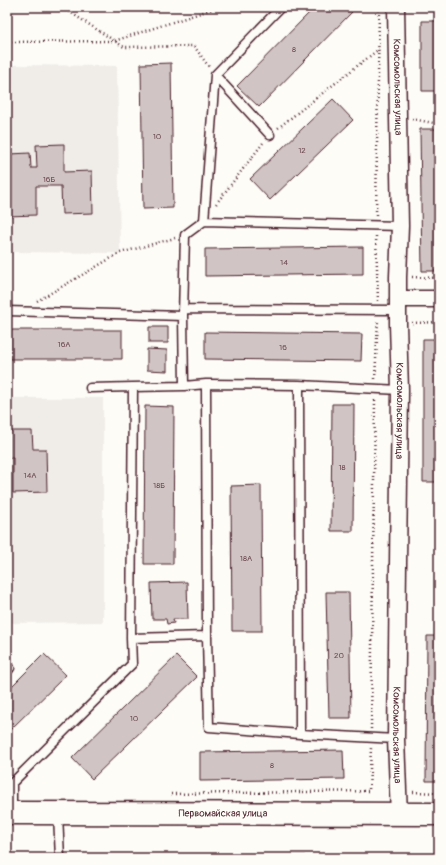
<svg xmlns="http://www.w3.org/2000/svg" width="446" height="865" font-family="Pangolin,sans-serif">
	<rect width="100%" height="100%" fill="#fdfcf7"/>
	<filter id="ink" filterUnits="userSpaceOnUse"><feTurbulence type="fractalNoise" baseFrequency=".025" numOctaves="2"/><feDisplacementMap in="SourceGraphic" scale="8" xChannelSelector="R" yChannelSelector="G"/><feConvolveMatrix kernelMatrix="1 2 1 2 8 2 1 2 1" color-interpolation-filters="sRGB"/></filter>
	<g filter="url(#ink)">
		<!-- built -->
		<path fill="#f0ece8" d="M7,65l110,1 3,187 -113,-1z
			M7,398h96v224l-96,1z"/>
		<!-- building -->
		<path fill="#d0c5c4" stroke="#4a1f2b" d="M315,7h31l6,5 -93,95 -22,-21z
			M422,21h17v70h-17z
			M171,63l2,145 -30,1 -2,-145z
			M333,99l20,21 -83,80 -20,-21z
			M420,129h19v142h-17z
			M64,144v28l28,-1 1,42 -31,1 -1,-28h-25v29l-29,1v-48h4l-1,-14 20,-1 1,15h6l-1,-23z
			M363,247v27l-158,2v-27z
			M149,327h19v16h-19z
			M7,330h115v29h-115z
			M205,332l157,2 -1,27 -156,-2z
			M423,339h16v143h-16z
			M147,349l20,1v21l-20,-1z
			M332,404h22l-1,127h-22z
			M145,406l29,1 -1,157h-29z
			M7,431h25l1,18h13l1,43 -34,1v-35h-6z
			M261,485l1,146h-30l-1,-145z
			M187,582l1,37h-15l1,4 -7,1 -1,-5h-14l-1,-36z
			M326,592h23l2,126h-22z
			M427,636h12v145h-13z
			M44,654l22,21 -59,58v-42z
			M176,656l21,21 -105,102 -20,-21z
			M343,750l1,29 -144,2v-29z
			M205,856h100v2h-100z"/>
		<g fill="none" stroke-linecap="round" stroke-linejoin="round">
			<!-- lane casing -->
			<g stroke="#4a1f2b" stroke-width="11">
				<path id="lane" d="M215,75l55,60
					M204,221l196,5
					M183,309l215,1
					M7,311l176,5 2,-81 19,-14 11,-146 66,-68
					M183,316l1,70 -51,1 -2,251 76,-2 2,91 91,7 96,5
					M206,384l1,252
					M299,385l1,349
					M184,386l22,-2 93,1 101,5
					M90,388l43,-1
					M7,671l3,-3
					M12,812v-29l120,-119 -1,-26
					M58,815l2,43"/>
			</g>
			<!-- street casing -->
			<g stroke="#4a1f2b" stroke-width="19">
				<g id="street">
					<path id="s1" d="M396,7l4,219 -2,51v47l2,66 -4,349 3,76"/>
					<path d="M398,299h41"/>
				</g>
			</g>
			<!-- secondary casing -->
			<g stroke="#4a1f2b" stroke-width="25">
				<g id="secondary">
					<path id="s2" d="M7,813l432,1"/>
				</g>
			</g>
			<!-- path -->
			<path stroke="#4a1f2b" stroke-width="2.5" stroke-dasharray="1 3" stroke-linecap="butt" d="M62,7l62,40 70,-1 15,21
				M410,8l16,-1
				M7,42l107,-1 105,-34
				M412,119l27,5
				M278,128l101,-79
				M216,204l47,-61
				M376,215l3,-208
				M376,236l2,65
				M412,277l27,1
				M37,301l83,-48 55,-15
				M412,323l27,-1
				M375,379l3,-59
				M371,729l4,-329
				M413,792l26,1
				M171,794l198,-3 2,-43"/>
			<!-- lane -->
			<use href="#lane" stroke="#fdfcf7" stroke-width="8"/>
			<!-- street -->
			<use href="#street" stroke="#fdfcf7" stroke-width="16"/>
			<!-- secondary -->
			<use href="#secondary" stroke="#fdfcf7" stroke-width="22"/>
		</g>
	</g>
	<g text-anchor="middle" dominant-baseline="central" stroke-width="3" stroke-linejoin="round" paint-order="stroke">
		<!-- number labels -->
		<g font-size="8" fill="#6c4851">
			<text x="294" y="49">8</text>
			<text x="157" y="136">10</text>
			<text x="302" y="150">12</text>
			<text x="49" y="179">16Б</text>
			<text x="284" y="262">14</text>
			<text x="64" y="344">16А</text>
			<text x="283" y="347">16</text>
			<text x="342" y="467">18</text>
			<text x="30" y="475">14А</text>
			<text x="159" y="485">18Б</text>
			<text x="246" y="558">18А</text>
			<text x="339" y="655">20</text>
			<text x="134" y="718">10</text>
			<text x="272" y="765">8</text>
		</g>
		<!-- street labels -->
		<g font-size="10" fill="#4a1f2b" stroke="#fdfcf7">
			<text stroke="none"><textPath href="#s1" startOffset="80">Комсомольская улица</textPath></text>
			<text stroke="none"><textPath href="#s1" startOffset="404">Комсомольская улица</textPath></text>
			<text stroke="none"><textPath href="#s1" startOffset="728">Комсомольская улица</textPath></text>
			<text stroke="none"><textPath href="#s2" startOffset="216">Первомайская улица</textPath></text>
		</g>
	</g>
	<!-- margin -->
	<rect width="446" height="865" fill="none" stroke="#fdfcf7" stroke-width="24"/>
	<rect x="12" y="12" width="422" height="841" fill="none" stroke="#4a1f2b" stroke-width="1.5" filter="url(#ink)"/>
</svg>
